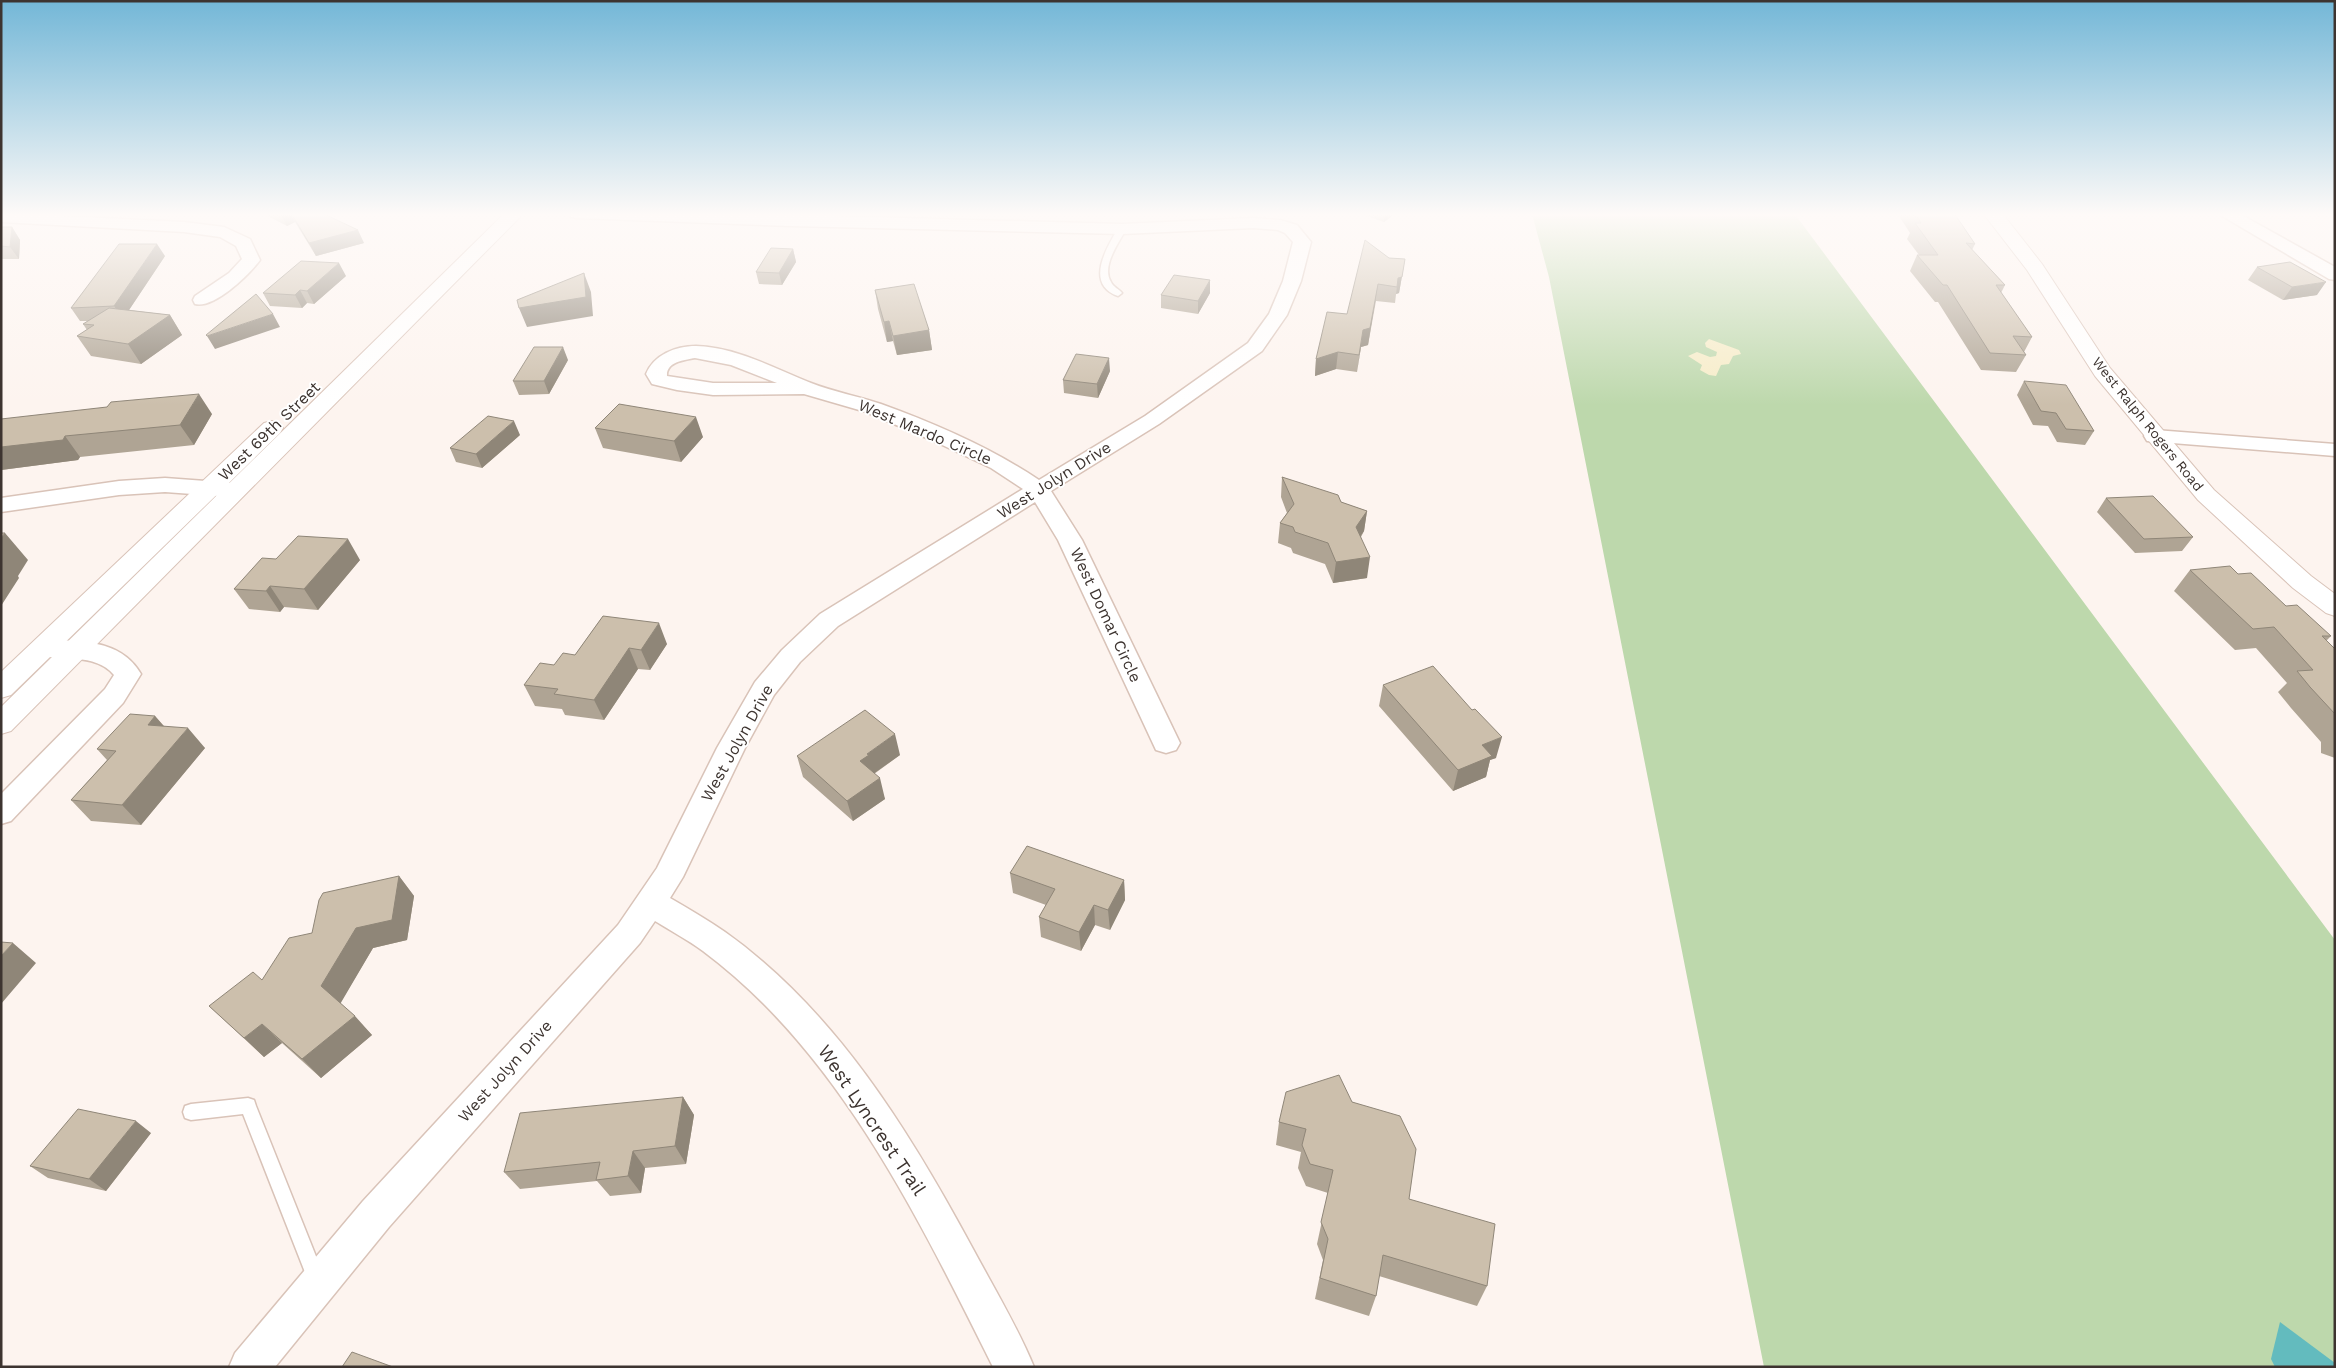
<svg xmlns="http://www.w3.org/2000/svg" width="2336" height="1368" font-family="'Work Sans',sans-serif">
	<rect width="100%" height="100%" fill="#fdf4ef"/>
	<!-- green -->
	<path fill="#bdd8ac" d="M1539,213h255l541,727v427h-571l-215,-1090 -17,-63z"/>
	<!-- sand -->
	<path fill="#f6ecc7" d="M1709,339l30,11 2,4 -8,2 -4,8 -8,1 -5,11 -7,-1 -9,-5 2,-5 -14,-9 9,-4 13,5 6,-1 1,-4 -11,-5 -1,-4z"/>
	<!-- water -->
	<path fill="#63bbbe" d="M2280,1322l55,41v4h-60l-4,-8z"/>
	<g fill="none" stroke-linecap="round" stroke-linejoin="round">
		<!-- lane casing -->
		<g stroke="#d9c3b8" stroke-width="3">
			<path id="lane" d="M1119,227l7,2c-7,14 -25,37 -15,53 2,5 8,7 11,11l-4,3c-34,-12 -11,-49 1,-69z
				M248,1098l6,2 2,6 69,173 -3,6 -6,3 -6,-3 -67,-171 -52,6 -6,-2 -2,-6 2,-6 6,-2z"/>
		</g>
		<!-- street casing -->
		<g stroke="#d9c3b8" stroke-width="3">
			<path id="street" d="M1,213l183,9 40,5 26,12 10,21c-11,15 -46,49 -65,44l-2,-4 2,-4 34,-23 13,-14 -6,-13 -16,-9 -36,-5 -183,-10z
				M569,213h155l398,11 131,-6 27,2 17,5 14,17 -10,39 -14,34 -25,36 -103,73 -108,67 31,49 98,203 -4,7 -10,3 -10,-3 -98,-210 -23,-38 -197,124 -38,36 -26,33 -29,53 -62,129 -13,21c19,11 38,22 55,34 110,78 185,200 248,317 21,39 44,77 61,118h-41c-74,-148 -154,-315 -290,-416 -15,-11 -32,-20 -48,-30l-15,22 -251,284 -114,140h-46l6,-14 128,-152 255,-276 39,-57 60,-120 38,-66 27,-32 38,-36 203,-125 -32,-21 -53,-25 -72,-31 -62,-18 -91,1 -36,-5 -25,-6 -6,-10c8,-19 29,-28 50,-28 41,1 79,23 115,37 23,9 47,13 70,21 55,20 109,43 158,76l106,-64 103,-73 21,-29 14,-33 10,-39 -8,-9 -7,-3 -25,-2 -131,6 -331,-8 -214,-8 -6,-1zM695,358l36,7 46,18h-64l-46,-7c-1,-14 17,-16 28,-18z
				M2217,213h21l97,54v13l-6,-1z
				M2155,430l180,14v12l-188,-15 -3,-5 3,-5z
				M165,478l68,5 8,2 3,5 -3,5 -8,2 -68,-5 -46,3 -118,17v-14l118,-17z
				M43,639c37,3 77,-1 98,35l-18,29 -112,118 -10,3v-30l104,-105 9,-14c-19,-23 -54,-13 -80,-21l-4,-6 4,-6z"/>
		</g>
		<!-- secondary casing -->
		<g stroke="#d9c3b8" stroke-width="2">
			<path id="secondary" d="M505,213h19l-513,518 -10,3v-27z
				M1983,213h19l40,51 68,104 104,122 97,86 24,18v22l-9,-3 -33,-25 -95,-88 -103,-124 -68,-106z
				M272,421l8,2 3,5 -3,5 -269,262 -10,3v-26l263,-249z"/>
		</g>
		<!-- lane -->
		<use href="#lane" fill="#fff" fill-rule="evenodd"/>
		<!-- street -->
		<use href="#street" fill="#fff" fill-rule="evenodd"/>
		<!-- secondary -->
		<use href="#secondary" fill="#fff" fill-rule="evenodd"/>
	</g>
	<!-- wall -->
	<path fill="#afa494" d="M262,213h60l42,30 -48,13 -21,-34 -8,4z
		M1359,213h37l-12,9z
		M1897,213h57l21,31 -3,6 33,35 -4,8 31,44 -8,15 2,3 -10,17 -35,-2 -43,-68h-3l-25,-31 7,-16h2l-12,-16 3,-6z
		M1,227h11l8,13 -1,19h-18z
		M793,249l3,13 -14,23 -23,-1 -3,-12z
		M165,256l-36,54 41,5 12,20 -41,29 -50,-8 -14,-20 10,-6 -4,-6 5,-3h-8l-9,-13z
		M1389,258l16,1 -6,34 -3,1 -1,9 -19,-2 -8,44 -7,2 -4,25 -21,-3 -21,7 1,-17z
		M2257,267l60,28 -34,5 -35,-20z
		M346,276l-32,28 -7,-1 -5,5 -32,-2 -7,-13z
		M875,290l54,40 3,20 -35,5 -4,-14 -6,1 -9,-33z
		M1210,293l-12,21 -37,-6v-13z
		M568,360l-19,34 -30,1 -6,-14z
		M1110,371l-12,27 -34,-5 -1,-13z
		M2024,381l70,50 -9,14 -28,-3 -9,-16 -15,-1 -16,-30z
		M212,414l-18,31 -114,12 -2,3 -77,10v-51z
		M595,428l108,9 -22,25 -78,-14z
		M520,435l-38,33 -26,-6 -6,-14z
		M1282,477l59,25 26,9 -3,20 -3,6 6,41 -34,5 -8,-19 -32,-11 -2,-5 -13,-5 2,-20 7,-10 -6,-16z
		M2106,498l87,39 -11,14 -47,2 -38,-41z
		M276,559l84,1 -42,50 -34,-3 -4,5 -31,-3 -15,-20z
		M2190,570l48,4 93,62 -5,5 9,8v109l-14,-5v-11l-30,-34 -13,-16 9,-9 -31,-35 -21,2 -61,-59z
		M603,616l64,28 -17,26 -12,-1 -34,51 -39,-5 -3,-6 -27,-3 -11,-21 30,-20 21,-10z
		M1383,685l89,25 24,48 -6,2 -4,17 -33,14 -74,-85z
		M155,716l9,10 41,22 -64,77 -50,-4 -20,-21 36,-40 -10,-11z
		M900,755l-26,19 11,25 -32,22 -50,-44 -6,-21z
		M1010,873l114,7 1,20 -15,30 -15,-5 -14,26 -40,-14 -2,-20 7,-12 -33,-12z
		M399,876l15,20 -7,44 -34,8 -33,55 32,32 -51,43 -39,-35 -18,14 -55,-51 53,-26 50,-47z
		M683,1097l11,18 -8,49 -41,4 -4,25 -31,3 -13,-15 -77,8 -16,-17z
		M1352,1102l57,97 78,87 -10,20 -98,-30 -3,20 -7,20 -54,-17 8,-39 -6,-16 11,-51 -22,-7 -8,-18 3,-16 -25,-7 3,-23z
		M151,1133l-45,58 -58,-13 -18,-12z"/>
	<!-- shaded-wall -->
	<path fill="#8f8678" d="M280,213h10l5,9 -8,4z
		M1385,213h11l-12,9z
		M12,227l8,13 -1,19 -9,-12z
		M358,230l6,13 -48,13 -7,-13z
		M157,244l8,12 -42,63 -9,-13z
		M793,249l3,13 -14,23 -3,-12z
		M1405,259l-6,34 -3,1 -1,9 3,-25z
		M339,263l7,13 -32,28 -7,-13z
		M584,273l7,19 2,24 -66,11 -8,-19z
		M1210,280v13l-12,21v-13z
		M2326,282l-9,13 -34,5 9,-13z
		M1378,284l-10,61 -7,2 -4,25 6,-42z
		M300,290l7,13 -5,5 -7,-13z
		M273,314l7,13 -65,22 -8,-13z
		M170,315l12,20 -41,29 -13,-20z
		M889,321l4,20 -6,1 -3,-20z
		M929,330l3,20 -35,5 -4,-19z
		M563,347l5,13 -19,34 -5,-13z
		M1338,352l-2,17 -21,7 1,-17z
		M1109,358l1,13 -12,27 -1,-14z
		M199,394l13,20 -18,31 -14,-20z
		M696,417l7,20 -22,25 -7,-21z
		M514,421l6,14 -38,33 -6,-14z
		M65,436l15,21 -2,3 -77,10v-23z
		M1367,511l-3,20 -11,16 3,-20z
		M5,533l23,27 -10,16 1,2 -18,28v-68z
		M348,539l12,21 -42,50 -14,-21z
		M1370,557l-3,21 -34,5 3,-21z
		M270,586l14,21 -4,5 -14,-21z
		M659,623l8,21 -17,26 -9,-20z
		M629,648l9,21 -34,51 -10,-20z
		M155,716l18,21 -25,-12z
		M188,728l17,20 -64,77 -19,-20z
		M895,734l5,21 -27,19 -13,-13 7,-7z
		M1502,737l-6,21 -6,2 -4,17 -33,14 5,-21 24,-25z
		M880,778l5,21 -32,22 -6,-20z
		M399,876l15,20 -7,44 -34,8 -34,58 -18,-20 35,-58z
		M1124,880l1,20 -15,30 -2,-20z
		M1094,905l1,20 -14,26 -2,-19z
		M13,943l23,20 -35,41v-48z
		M355,1016l17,19 -51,43 -19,-19z
		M262,1024l20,19 -18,14 -20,-19z
		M683,1097l11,18 -8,49 -11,-18z
		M136,1121l15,12 -45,58 -17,-12z
		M633,1151l12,17 -4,25 -13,-17z"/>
	<!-- building -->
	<path fill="#ccbfac" stroke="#8f8678" d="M291,213h31l36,17 -49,13z
		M1915,213h39l21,31 -9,-1 39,42h-9l36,52 -19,-1 13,19 -36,-2 -43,-68h-4l-26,-30h21l-23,-32h6z
		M1,227h11l-2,20 -9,-1z
		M1365,240l24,18 16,1 -3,18 -4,1 -1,9 -19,-3 -8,44 -7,2 -4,25 -21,-3 -22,7 11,-47 20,2z
		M119,244h38l-43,62 -43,2z
		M771,248l22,1 -14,24 -23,-1z
		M301,261l38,2 -32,28 -7,-1 -5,5 -32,-2z
		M2290,262l36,20 -34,5 -35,-20z
		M584,273l2,24 -67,11 -2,-8z
		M1174,275l36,5 -12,21 -37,-6z
		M914,284l15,46 -36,6 -4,-15 -5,1 -9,-32z
		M256,294l17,20 -66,22 -1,-1z
		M109,308l61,7 -42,29 -51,-8 17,-11 -11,-1z
		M534,347h29l-19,34h-31z
		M1076,354l33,4 -12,26 -34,-4z
		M2024,381l42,4 28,46 -28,-2 -10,-16 -15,-2z
		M199,394l-19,31 -115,11 -2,4 -62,7v-28l106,-12 4,-5z
		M619,404l77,13 -22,24 -79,-13z
		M488,416l26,5 -38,33 -26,-6z
		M1282,477l56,18 3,7 26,9 -11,16 14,30 -34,5 -8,-19 -33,-11 -2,-5 -13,-4 14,-19z
		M2153,496l40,41 -49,2 -38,-41z
		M1,533h4l-4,5z
		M298,536l50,3 -44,50 -34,-3 -4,5 -32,-2 28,-31 14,1z
		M2230,566l8,8 13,-1 35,33 11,-1 34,31h-9l13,13v65l-25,-27 -13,-16 16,-1 -39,-43 -21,2 -63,-59z
		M603,616l56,7 -18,27 -12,-2 -35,52 -40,-6 4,-5 -34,-4 16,-22 14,2 9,-12 12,2z
		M1433,666l39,44 3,-1 27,28 -20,8 10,11 -34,14 -75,-85z
		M865,710l30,24 -28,20 2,1 -9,6 20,17 -33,23 -50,-45z
		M130,714l25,2 -7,9 40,3 -66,77 -51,-5 45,-49 -19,-2z
		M1027,846l97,34 -16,30 -14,-5 -15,27 -40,-15 16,-28 -45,-16z
		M399,876l-7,44 -36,8 -35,58 34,30 -53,43 -40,-35 -18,14 -35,-32 44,-34 9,8 27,-42 23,-5 7,-33 4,-7z
		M1,942l12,1 -12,13z
		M1339,1075l13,27 48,14 16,33 -7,50 86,25 -8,62 -104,-31 -7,41 -56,-18 8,-39 -7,-17 12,-52 -23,-6 -8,-19 4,-16 -27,-7 7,-30z
		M683,1097l-8,49 -42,5 -5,25 -32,4 4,-18 -96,10 16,-59z
		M78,1109l58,12 -47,58 -59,-13z
		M352,1352l41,15h-51z"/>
	<!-- sky -->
	<linearGradient id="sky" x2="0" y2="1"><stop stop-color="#73b7d7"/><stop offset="0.53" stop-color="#fefaf8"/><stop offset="1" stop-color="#fefaf8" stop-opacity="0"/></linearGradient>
	<rect width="2336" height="405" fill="url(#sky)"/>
	<g text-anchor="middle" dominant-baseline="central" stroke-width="4" stroke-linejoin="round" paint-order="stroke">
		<!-- far-street labels -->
		<g font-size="14" fill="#3d3430" stroke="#fff">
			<text transform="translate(2148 424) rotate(51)">West Ralph Rogers Road</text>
		</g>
		<!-- street labels -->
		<g font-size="16" fill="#3d3430" stroke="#fff">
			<text transform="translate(269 431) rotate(-44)">West 69th Street</text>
			<text transform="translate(925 432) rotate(23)">West Mardo Circle</text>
			<text transform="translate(1054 480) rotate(-32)">West Jolyn Drive</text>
			<text transform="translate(1106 615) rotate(65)">West Domar Circle</text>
			<text transform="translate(737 743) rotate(-61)">West Jolyn Drive</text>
			<text transform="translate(505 1071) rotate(-48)">West Jolyn Drive</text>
		</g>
		<!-- near-street labels -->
		<g font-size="19" fill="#3d3430" stroke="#fff">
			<text transform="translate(872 1120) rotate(56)">West Lyncrest Trail</text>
		</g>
	</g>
	<!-- border -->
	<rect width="2336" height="1368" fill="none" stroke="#3d3430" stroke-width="5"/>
</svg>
